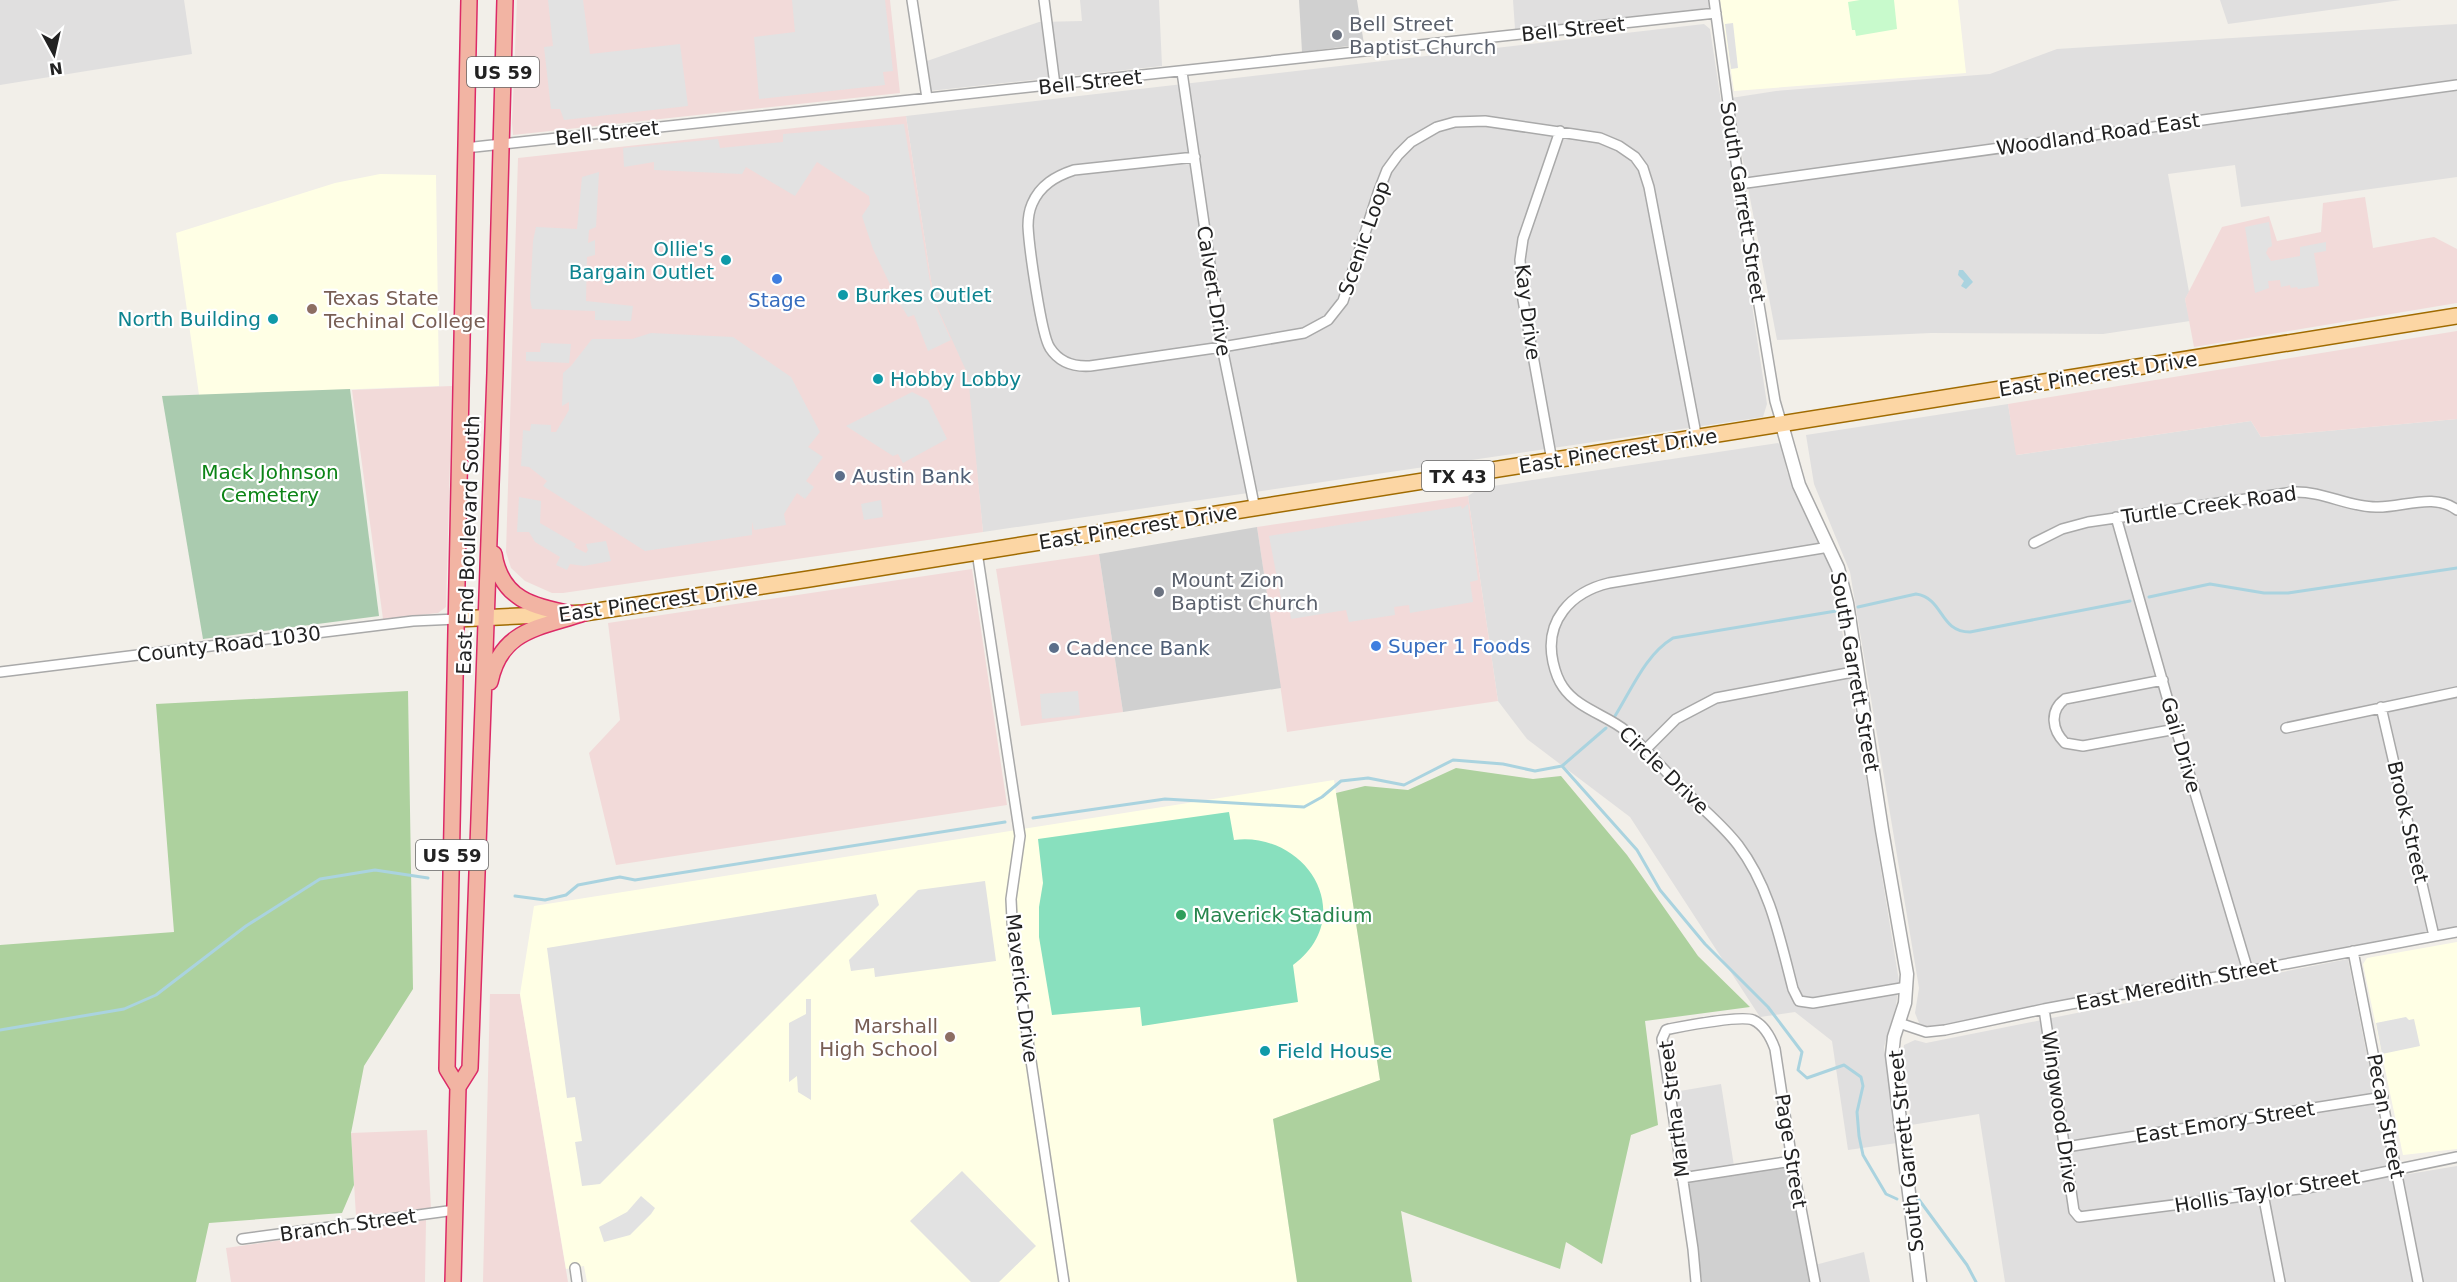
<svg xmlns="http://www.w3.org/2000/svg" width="2457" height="1282" font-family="'DejaVu Sans',sans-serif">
	<rect width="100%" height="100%" fill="#f2efe9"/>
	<!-- residential -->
	<path fill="#e0dfdf" d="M0,0h184l8,54 -192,31z
		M1080,0h79l3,66 -233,25 -2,-30 112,-39 43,-1z
		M1513,0h196l2,8 -196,21z
		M2220,0h181l-173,24z
		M1704,24l6,5 57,375 -4,13 -780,115 -16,-156 -33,-75 -28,-185z
		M2457,24v153l-216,30 -6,-42 -67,9 21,118 -4,7 5,22 -87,13 -172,-1 -154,7 -46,-242 45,-7 214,-17 67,-25z
		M2008,404l9,51 234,-34 10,16 196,-18v508l-528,101 -10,-5 -4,-10 4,-25 -69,-416 -36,-88 -8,-49z
		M1778,443l4,4 5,25 42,91 8,36 62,382 -3,25 -12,41 13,96 -49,7 -16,-109 -37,-29 -35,5 -130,-200 -103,-78 -29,-38 -30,-205 12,-8z
		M2348,959l43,218 66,-11v116h-452l-26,-168 -68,11 -8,-71 1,-9 11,-5 11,3z
		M1721,1084l13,82 -47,7 -13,-81z
		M1864,1252l6,30h-52l-3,-17z"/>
	<!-- commercial -->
	<path fill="#f2dad9" d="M517,0h373l10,93 -387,42 -1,-12z
		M906,116l28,184 34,75 15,157 -420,61h-11l-27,-12 -14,-13 -5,-16 12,-394z
		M2365,197l8,51 61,-11 23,12v54l-263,44 -9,-48 37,-72 47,-11 8,25 44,-9 2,-29z
		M2457,331v88l-196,18 -10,-16 -235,34 -8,-51z
		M452,386l-6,221 -8,6 -55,6 -31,-229z
		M1468,496l30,205 -211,31 -30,-205z
		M1099,554l24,158 -102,14 -25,-157z
		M972,569l35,236 -391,60 -27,-112 31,-33 -12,-97z
		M490,994h30l48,288h-85z
		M427,1130l4,79 -75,7 -5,-83z
		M426,1220l-1,62h-194l-5,-34z"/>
	<!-- education -->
	<path fill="#ffffe5" d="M1720,0h238l8,73 -232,18z
		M380,174l56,1 3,211 -240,9 -23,-162 159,-50z
		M1334,780l46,300 -107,39 24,163h-710l-3,-16 -18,3 -46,-275 14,-88z
		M2457,942v207l-54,6 -40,-191 4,-6z"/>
	<!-- religious -->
	<path fill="#d0d0d0" d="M1299,0h58l7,44 -62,8z
		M1257,527l24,161 -158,24 -24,-158z
		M1789,1167l22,115h-109l-14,-100z"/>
	<!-- forest -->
	<path fill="#add19e" d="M408,691l5,298 -49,77 -13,67 3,52 -12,28 -133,10 -13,59h-196v-337l174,-13 -18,-228z
		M1456,768l77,11 28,-3 66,79 71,101 52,51 -105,14 13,104 -27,10 -29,129 -36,-22 -6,27 -159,-58 11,71h-115l-24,-163 107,-39 -44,-287 29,-7 43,4z"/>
	<!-- cemetery -->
	<path fill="#aacbaf" d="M350,389l29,227 -176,23 -41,-243z"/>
	<!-- park -->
	<path fill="#c8facc" d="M1860,0h34l3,29 -41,7 -1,-6h-3l-4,-28z"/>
	<!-- pitch -->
	<path fill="#88e0be" d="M1229,812l5,28c73,-9 125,76 59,125l5,37 -156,24 -2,-19 -88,8 -13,-78v-30l4,-24 -5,-44z"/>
	<!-- parking -->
	<path fill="#e2e2e2" d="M548,0h35l7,54 90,-10 8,62 -124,14 -4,-11h-9l-7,-62 9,-1z
		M792,0h93l8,71 -10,1 2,13 -126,14 -5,-62 41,-5z
		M1733,23l5,45 -7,1 -6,-45z
		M904,124l29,176 18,40 -23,11 -14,-36 -6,2 -9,-15 8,-4 -9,3 -25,-52 -11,-33 8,-12 -1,-8 -52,-34 -22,34 -49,-29 -4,7 -88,-4v-8l-30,5 -1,-19 95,-9 2,9 63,-6v-8z
		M599,172l-3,55 -7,3 -1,13 7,-3v15l-8,2 -1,44 47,5 -2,15 -36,-1v-9l-63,-2 -2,-11 3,-57 3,-14 41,2 5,-52z
		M2269,222l3,24 -4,2 -2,5 5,8 29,-5v-9l26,-5v9l-12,2 5,33 -21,3 -1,-2 -6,1 -1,-3 -9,2 -1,-7 -12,1 1,7 -14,5 -10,-66z
		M651,333l82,4 58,40 29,55 -12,15 15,10 -17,24 8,6 -9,12 -8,-6 -13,21 2,11 -32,5 -2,-8v13l-107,16 -102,-65 4,-5 -18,-14 -8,-1 2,-36 7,1 1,-7 20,1v7h5l13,-22v-8l-7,4 1,-33 8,-7 21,-27h40z
		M541,343l30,1 -2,19 -43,-2v-9h14z
		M912,392l16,8 19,39 -44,24 -5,-9 -5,2 -47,-30z
		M519,497l22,4 -1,22 36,21 -2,3 12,6 2,-3 -2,-6 20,-3 5,20 -27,5 -14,-2 -3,6 -11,-5 4,-8 -25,-15 -6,-10h-12z
		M881,500l2,17 -19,3 -3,-16z
		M1468,504l10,76 -8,2 3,20 -63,11 -1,-8 -15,2 1,8 -46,7 -3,-12 -55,9 -2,-15 -6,5 -14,-73 192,-30 1,3z
		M1078,691l2,24 -38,4 -2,-25z
		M985,881l11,80 -121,16 -1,-9 -23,3 -2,-11 69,-70z
		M876,894l3,11 -279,279 -18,2 -7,-44 7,-1 -7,-44 -8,1 -20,-150z
		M806,999h5v101l-13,-8 -1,-16 -8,6v-59l17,-9z
		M2406,1017l3,3 5,-1 6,27 -38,8 -6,-31z
		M962,1171l74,75 -37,36h-28l-61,-61z
		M641,1196l14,12 -4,6 -21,21 -26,7 -5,-15 28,-15z"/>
	<!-- water -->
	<path fill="#aad3df" d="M1959,270h4l10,12 -7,7 -5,-3 3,-5 -6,-6z"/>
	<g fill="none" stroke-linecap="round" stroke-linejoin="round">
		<!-- stream -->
		<path stroke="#aad3df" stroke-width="3" d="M2149,597l61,-13 54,9h24l169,-25
			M1858,607l58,-13c28,4 23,38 54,38l160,-31
			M1615,716c17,-27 30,-61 58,-78l163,-27
			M1562,766l44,-38
			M1033,818l132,-19 139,8 18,-10 19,-16 27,-3 36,7 49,-25 50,4 32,7 27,-5 75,84 23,40 45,54 63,63 34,45 -4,18 9,8 37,-13 17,12 2,9 -6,26 2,24 4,19 23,39 11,5
			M515,896l30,4 21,-5 12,-10 42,-8 15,3 370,-58
			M0,1030l124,-21 32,-14 90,-69 74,-47 55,-9 53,8
			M1917,1197l50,68 9,17"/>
		<!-- minor casing -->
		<g stroke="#a9a9a9" stroke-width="12">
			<path id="minor" d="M912,0l15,98
				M1044,0l11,85
				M1714,0l25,184 36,217 7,24
				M1182,72l40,275 33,162
				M465,148l1251,-135
				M1195,157l-121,13c-18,6 -34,15 -42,34 -3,7 -4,14 -4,22 1,20 13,109 22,122 9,14 23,19 40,18l132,-19 82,-14 24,-13 15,-19 35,-108 9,-23 11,-15 13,-13 26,-15 18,-5 30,-1 115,17 19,8 16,11 8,11 6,19 48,252
				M1739,184l718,-99
				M1552,461l-29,-161 -3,-40 3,-21 37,-108
				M2116,517l60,212 72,242
				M2034,543l28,-14 26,-7 206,-30c29,-1 54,15 82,15 26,1 58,-15 81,3
				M1829,547l-220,36c-38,9 -65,38 -56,79 2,9 5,18 10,25 15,22 44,28 63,44 21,18 38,40 58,59 18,19 38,34 54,55 32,42 42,94 55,144l6,12 14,2 94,-16
				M977,552l43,284 -9,63 2,41 51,342
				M0,672l413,-51 44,-2
				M2163,680l-98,19c-16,12 -13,31 0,44l18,3 93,-17
				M2381,707l53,229
				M2286,728l171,-36
				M1645,750l31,-31 40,-21 142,-27
				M2353,951l65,331
				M2044,1009l30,202 5,6 228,-29 150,-31
				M1899,1023l27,9 19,-2 99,-21 413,-77
				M2066,1147l317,-50
				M1682,1178l110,-17
				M2263,1194l17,88
				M242,1239l213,-29
				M575,1268l2,14
				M1696,1282l-3,-33 -31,-210 4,-9 3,-1c16,-3 71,-14 84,-9 11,5 18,18 22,29l17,112 23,121"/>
		</g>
		<!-- tertiary casing -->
		<g stroke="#a9a9a9" stroke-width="15">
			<path id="tertiary" d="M1782,425l17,60 39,83 9,35 35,227 25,144 -2,29 -11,34 -2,18 28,227"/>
		</g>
		<!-- primary casing -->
		<g stroke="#a06b00" stroke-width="18">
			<path id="primary" d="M457,619l127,-6 225,-34 1648,-263"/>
		</g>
		<!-- trunk casing -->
		<g stroke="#dc2a67" stroke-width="18">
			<path id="trunk" d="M494,554c7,45 39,53 78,60
				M490,682c11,-53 50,-54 94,-69
				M458,1087l-11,-18 22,-1069
				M453,1282l5,-195 12,-19 25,-695 10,-373"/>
		</g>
		<!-- minor -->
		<use href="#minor" stroke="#fff" stroke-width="9"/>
		<!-- tertiary -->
		<use href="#tertiary" stroke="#fff" stroke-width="12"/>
		<!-- primary -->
		<use href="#primary" stroke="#fcd6a4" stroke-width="15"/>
		<!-- trunk -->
		<use href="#trunk" stroke="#f2b4a3" stroke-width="15"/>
	</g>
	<!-- markers -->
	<g fill="#6b7280" stroke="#fff" stroke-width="2">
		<circle cx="1337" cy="35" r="6"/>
		<circle cx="1159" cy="592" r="6"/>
	</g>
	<g fill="#0f9aa8" stroke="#fff" stroke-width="2">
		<circle cx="726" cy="260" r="6"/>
		<circle cx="843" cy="295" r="6"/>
		<circle cx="273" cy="319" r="6"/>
		<circle cx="878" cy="379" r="6"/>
		<circle cx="1265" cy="1051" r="6"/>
	</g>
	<g fill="#3f7fe0" stroke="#fff" stroke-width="2">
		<circle cx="777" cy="279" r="6"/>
		<circle cx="1376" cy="646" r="6"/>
	</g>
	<g fill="#8d6e63" stroke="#fff" stroke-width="2">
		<circle cx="312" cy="309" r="6"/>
		<circle cx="950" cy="1037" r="6"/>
	</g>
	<g fill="#5c6f8a" stroke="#fff" stroke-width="2">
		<circle cx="840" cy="476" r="6"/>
		<circle cx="1054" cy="648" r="6"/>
	</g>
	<circle fill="#2e9e5b" stroke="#fff" stroke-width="2" cx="1181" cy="915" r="6"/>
	<g text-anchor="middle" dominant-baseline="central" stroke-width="4.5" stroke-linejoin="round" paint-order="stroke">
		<!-- shield labels -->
		<g fill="#fff" stroke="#646464" stroke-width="1.5">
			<rect x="467" y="57" width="72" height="30" rx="4.5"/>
			<rect x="1422" y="461" width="72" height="30" rx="4.5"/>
			<rect x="416" y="840" width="72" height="30" rx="4.5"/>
		</g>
		<g font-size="18" font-weight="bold" fill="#222">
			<text x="503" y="72">US 59</text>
			<text x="1458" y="476">TX 43</text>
			<text x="452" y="855">US 59</text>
		</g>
		<!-- worship labels -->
		<g font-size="20" fill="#5b616d" stroke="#fff" text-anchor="start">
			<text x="1349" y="24">Bell Street<tspan x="1349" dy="23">Baptist Church</tspan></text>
			<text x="1171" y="580">Mount Zion<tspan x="1171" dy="23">Baptist Church</tspan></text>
		</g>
		<!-- street labels -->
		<g font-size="20" fill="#222" stroke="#fff">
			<text transform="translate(1573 29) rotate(-6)">Bell Street</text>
			<text transform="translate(1090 82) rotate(-6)">Bell Street</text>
			<text transform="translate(607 133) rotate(-6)">Bell Street</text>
			<text transform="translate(2098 134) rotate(-8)">Woodland Road East</text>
			<text transform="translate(1743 202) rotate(81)">South Garrett Street</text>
			<text transform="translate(1364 238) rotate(-71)">Scenic Loop</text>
			<text transform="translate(1214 291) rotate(81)">Calvert Drive</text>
			<text transform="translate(1528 312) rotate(83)">Kay Drive</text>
			<text transform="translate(2098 374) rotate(-9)">East Pinecrest Drive</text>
			<text transform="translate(1618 451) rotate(-9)">East Pinecrest Drive</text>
			<text transform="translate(2209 505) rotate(-8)">Turtle Creek Road</text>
			<text transform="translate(1138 527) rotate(-9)">East Pinecrest Drive</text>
			<text transform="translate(468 545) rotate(-88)">East End Boulevard South</text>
			<text transform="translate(658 601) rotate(-8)">East Pinecrest Drive</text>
			<text transform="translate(229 644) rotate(-7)">County Road 1030</text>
			<text transform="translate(1855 672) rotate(80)">South Garrett Street</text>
			<text transform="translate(2181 745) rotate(74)">Gail Drive</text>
			<text transform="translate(1664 770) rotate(44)">Circle Drive</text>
			<text transform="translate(2408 822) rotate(77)">Brook Street</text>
			<text transform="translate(2177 984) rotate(-11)">East Meredith Street</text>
			<text transform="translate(1022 988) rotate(83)">Maverick Drive</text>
			<text transform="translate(1674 1109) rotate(-97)">Martha Street</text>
			<text transform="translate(2060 1112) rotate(82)">Wingwood Drive</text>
			<text transform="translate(2386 1116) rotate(79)">Pecan Street</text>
			<text transform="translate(2225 1122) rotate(-9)">East Emory Street</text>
			<text transform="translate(1791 1151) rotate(81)">Page Street</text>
			<text transform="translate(1906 1151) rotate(-96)">South Garrett Street</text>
			<text transform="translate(2267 1191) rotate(-9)">Hollis Taylor Street</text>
			<text transform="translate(348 1225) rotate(-8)">Branch Street</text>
		</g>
		<!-- culture labels -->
		<g font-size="20" fill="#0d838f" stroke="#fff" text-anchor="start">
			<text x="714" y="249" text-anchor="end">Ollie's<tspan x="714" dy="23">Bargain Outlet</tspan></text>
			<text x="855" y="295">Burkes Outlet</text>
			<text x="261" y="319" text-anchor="end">North Building</text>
			<text x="890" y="379">Hobby Lobby</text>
			<text x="1277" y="1051">Field House</text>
		</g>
		<!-- education labels -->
		<g font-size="20" fill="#785e54" stroke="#fff" text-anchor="start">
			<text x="324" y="298">Texas State<tspan x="324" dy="23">Techinal College</tspan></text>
			<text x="938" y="1026" text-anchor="end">Marshall<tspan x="938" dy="23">High School</tspan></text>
		</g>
		<!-- shop labels -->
		<g font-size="20" fill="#366cbe" stroke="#fff">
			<text x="777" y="300">Stage</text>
			<text x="1388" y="646" text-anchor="start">Super 1 Foods</text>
		</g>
		<!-- park labels -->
		<g font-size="20" fill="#0c8416" stroke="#fff">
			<text x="270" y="472">Mack Johnson<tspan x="270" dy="23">Cemetery</tspan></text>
		</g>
		<!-- service labels -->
		<g font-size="20" fill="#4e5e75" stroke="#fff" text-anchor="start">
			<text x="852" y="476">Austin Bank</text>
			<text x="1066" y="648">Cadence Bank</text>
		</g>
		<!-- leisure labels -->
		<g font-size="20" fill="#27864d" stroke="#fff" text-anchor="start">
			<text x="1193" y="915">Maverick Stadium</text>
		</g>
	</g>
	<!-- north arrow -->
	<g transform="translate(54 54) rotate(172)" stroke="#ffffff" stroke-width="4.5" paint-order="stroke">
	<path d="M0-4.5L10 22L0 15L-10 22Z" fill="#222222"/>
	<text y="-9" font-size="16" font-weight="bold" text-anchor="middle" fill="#222222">N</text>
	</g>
</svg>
